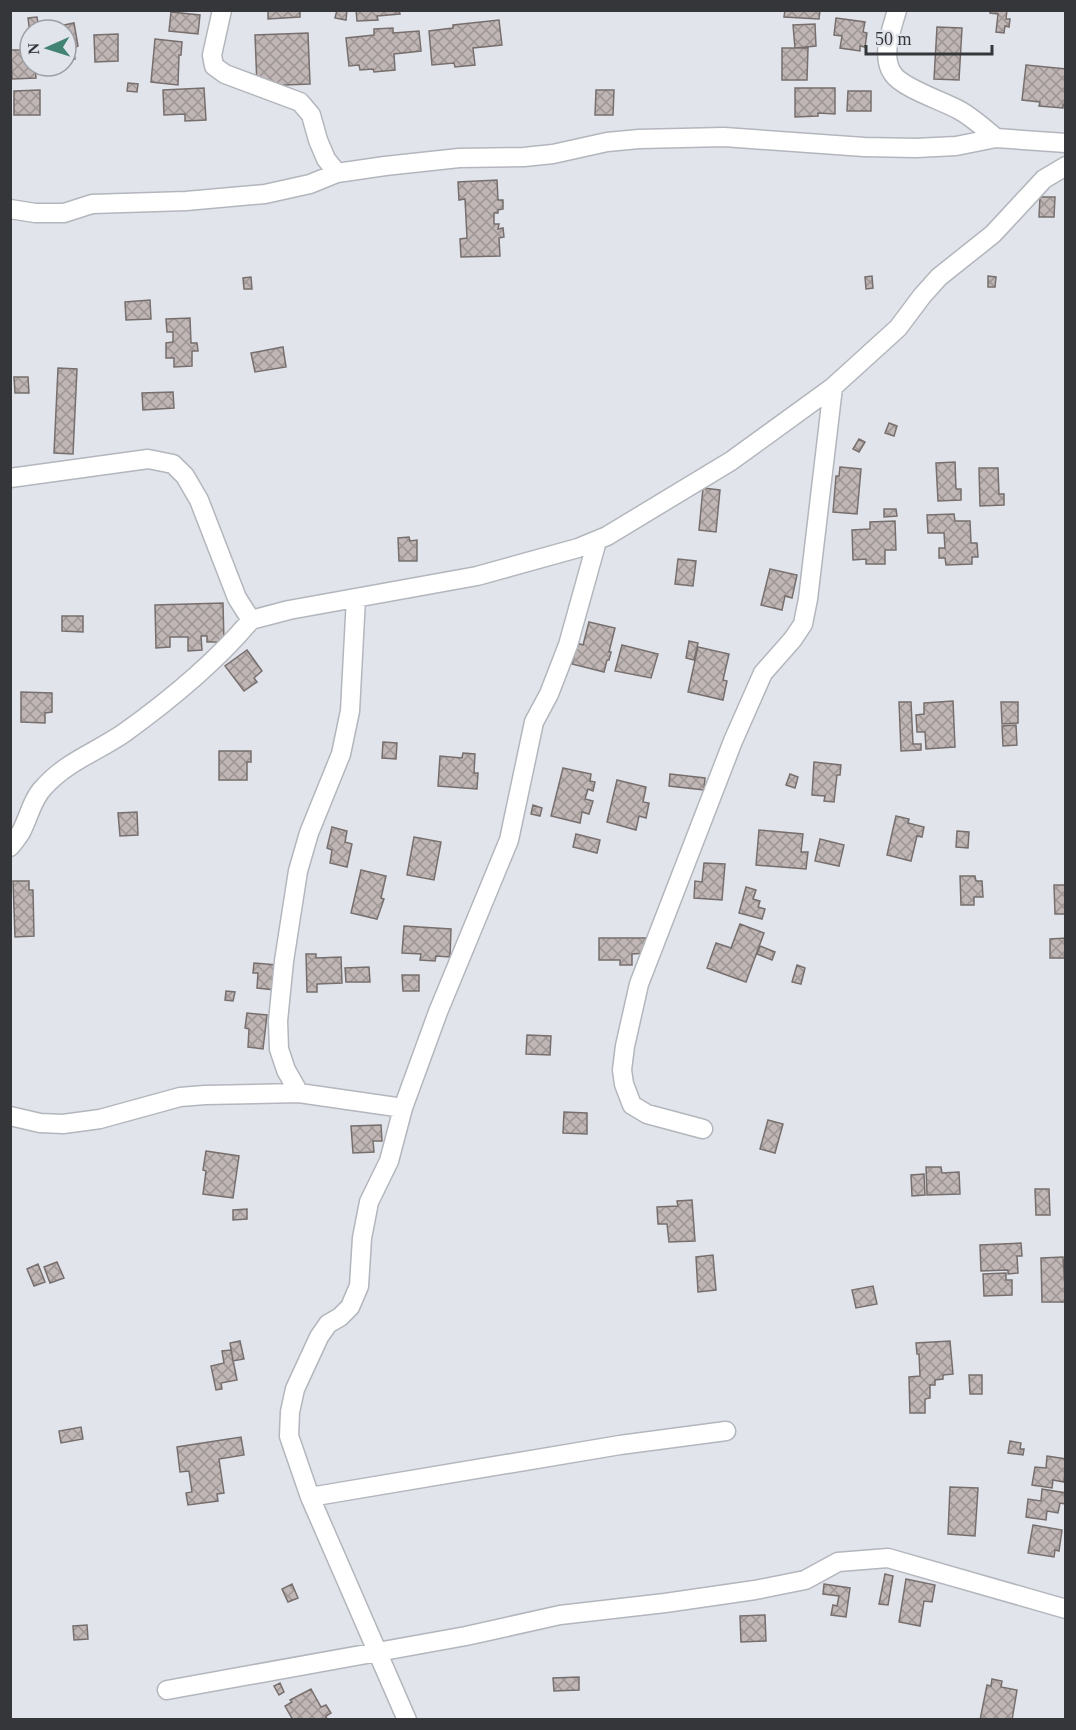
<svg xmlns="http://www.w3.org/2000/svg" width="1076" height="1730" font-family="Georgia,serif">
	<defs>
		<pattern id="building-cross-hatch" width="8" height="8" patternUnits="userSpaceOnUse" patternTransform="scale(1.5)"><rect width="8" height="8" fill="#bfb6b5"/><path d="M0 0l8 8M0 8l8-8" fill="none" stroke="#9c9594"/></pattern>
	</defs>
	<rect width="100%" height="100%" fill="#e1e4eb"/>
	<!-- building -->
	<path fill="url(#building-cross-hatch)" stroke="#776f6e" stroke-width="1.5" d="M268,10h32v7l-32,2z
		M337,10h10l-1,10 -11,-2z
		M356,10h43l1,4 -23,2 1,4 -21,1z
		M785,10h35l-1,9 -35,-2z
		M990,10h17l-1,9h4l-1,8 -4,-1 -1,7 -8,-1 2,-18 -8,-1z
		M171,12l29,3 -2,19 -29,-3z
		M37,17l2,13h-9v4l-2,-16z
		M836,18l29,4 -2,10 4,1 -2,14 -5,-1v5l-20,-3 2,-12 -8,-1z
		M499,20l3,25 -29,3 2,17 -20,2 -1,-4 -22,2 -3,-34 24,-3v-3z
		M74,23l4,23 -5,2 2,11 -9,2v-31l-21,-1z
		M815,24l1,22 -21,2 -2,-23z
		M937,27l25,1 -3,52 -25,-1z
		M393,28v5l26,-2 2,20 -27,3 1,16 -21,2 -1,-3 -13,1 -1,-5 -10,1 -3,-28 28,-3v-6z
		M308,33l2,51 -53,2 -2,-51z
		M118,34v27l-23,1 -1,-27z
		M155,39l27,3 -1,13h-2l-1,30 -27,-3z
		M782,48h26l-1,32h-25z
		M11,50h19v16h5l1,12 -24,1z
		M1026,65l40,4v36h-3v3l-24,-2 1,-4 -18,-2z
		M128,83l10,1 -1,8 -10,-1z
		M204,88l2,32 -21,1v-7l-21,1 -1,-25z
		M795,88h40v26l-17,-1v3l-23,1z
		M40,90v25h-26v-24z
		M596,90h18l-1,25h-18z
		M848,91h23v20h-24z
		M497,180l1,20h5v9l-5,1v3h-4v11h5l-1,5 5,-1 1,9 -5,1 1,18 -39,1 -1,-18 7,-1 -2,-39 -6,1 -1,-18z
		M1040,197h15l-1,20h-15z
		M872,276l1,12 -7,1 -1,-12z
		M988,276l8,1 -1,10h-7z
		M251,277l1,12h-8l-1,-11z
		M150,300l1,19 -25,1 -1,-18z
		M190,318l1,25h6l1,8h-6v15l-18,1v-9h-8v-15l7,-1v-10h-6l-1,-13z
		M283,347l3,20 -31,5 -4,-19z
		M58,368l19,1 -4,85 -19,-1z
		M14,377h14l1,16h-14z
		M173,392l1,16 -31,2 -1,-17z
		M889,423l8,3 -3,10 -9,-3z
		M859,439l6,3 -6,10 -6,-3z
		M955,462l1,27h5v11l-23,1 -2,-38z
		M840,467l21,2 -4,45 -24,-2 3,-36h3z
		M979,468h19l1,26h5v11l-24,1z
		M703,488l17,2 -4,42 -17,-2z
		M884,509h12l1,7 -13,1z
		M954,514l1,7h15l1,22h6l1,14h-6v7l-26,1 -1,-7h-6v-10h6l-1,-15h-16l-1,-18z
		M895,521l1,29h-11v14h-19v-5l-13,1 -1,-30 18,-1v-7z
		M409,537l1,4 7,-1v21h-18l-1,-23z
		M678,559l18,2 -3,25 -18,-2z
		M770,569l27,6 -5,23 -7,-2 -3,14 -21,-5z
		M223,603l1,39h-17v-6h-6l1,14 -14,1v-14h-18v10l-14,1 -1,-43z
		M62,616h21v16l-21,-1z
		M589,622l26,6 -6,24h2l-2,8h-2l-3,12 -32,-8 5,-21 6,2z
		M689,641l9,2 -4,17 -8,-2z
		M622,645l36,9 -7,24 -36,-7z
		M698,647l31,7 -6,26 4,1 -4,19 -35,-8z
		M247,650l15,21 -8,7 3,4 -13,9 -19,-25z
		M21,692l31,1v19l-7,1v10l-24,-1z
		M953,701l2,46 -29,2 -1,-17h-8l-1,-17 8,-1v-11z
		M899,702h12l2,42h8v6l-20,1z
		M1001,702h17v21l-16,1z
		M1016,725l1,20 -14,1 -1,-20z
		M383,742l14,1 -1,16 -14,-1z
		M219,751h32v11h-4v18h-28z
		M463,753l12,1 -1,19h4l-1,16 -39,-3 2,-30 22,2z
		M814,762l27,3 -1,10h-3l-3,27 -10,-1 1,-5 -13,-1z
		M563,768l28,6 -1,7 5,1 -2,9 -5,-2 -3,10 8,2 -4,13 -7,-2 -2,11 -29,-7z
		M670,774l35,4 -1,12 -35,-4z
		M790,774l8,3 -3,11 -9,-3z
		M617,780l29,7 -3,15 6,1 -3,15 -7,-2 -3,14 -29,-8z
		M533,805l9,3 -2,8 -9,-2z
		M137,812l1,23 -18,1 -2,-23z
		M896,816l13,3 -1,4 16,4 -2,10 -5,-1 -6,25 -24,-6z
		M332,827l15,4 -2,11 7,2 -5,23 -17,-4 2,-13 -5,-2z
		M759,830l44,4 -2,18h7l-2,17 -50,-4z
		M957,831l12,1 -1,16 -12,-1z
		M576,834l24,6 -3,13 -24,-6z
		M414,837l27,5 -7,38 -27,-5z
		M820,839l24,6 -5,21 -24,-5z
		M704,863l21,1 -3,36 -28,-2 1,-17 7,1z
		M361,870l25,6 -5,22 3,1 -7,20 -26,-6z
		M960,876h15l1,5h6l1,16h-9v8h-13z
		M13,881h16v9h4l1,46 -19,1z
		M1054,885h12v29h-11z
		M746,887l10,3 -3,9 7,2 -2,6 7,2 -3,10 -23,-6z
		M740,924l24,9 -18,49 -39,-14 9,-25 15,5z
		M404,926l47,3 -1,28 -14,-1 -1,5 -15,-1 1,-6 -19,-1z
		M599,938h47v15l-14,1v11h-12v-5h-21z
		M1066,938v20h-16v-19z
		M760,946l15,6 -3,8 -15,-6z
		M306,954h10v4l25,-1 1,26 -25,1v8h-10z
		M254,963l23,2 -2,25 -18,-2 1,-15h-5z
		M797,965l8,3 -4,16 -9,-2z
		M369,967l1,15h-24l-1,-14z
		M402,975h17v16h-16z
		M226,991l9,1 -2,9 -8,-1z
		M247,1013l20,2 -4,34 -15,-2 1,-18 -4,-1z
		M527,1035l24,1 -1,19 -24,-1z
		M564,1112l23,1v21l-24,-1z
		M768,1120l15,4 -8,29 -15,-4z
		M381,1125l1,16h-9l1,11 -21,1 -2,-27z
		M206,1151l33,5 -6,42 -30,-4 3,-23 -3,-1z
		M926,1167h15l1,6 17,-1 1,22 -33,1z
		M924,1174l1,21 -13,1 -1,-21z
		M1035,1189h14l1,26h-14z
		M692,1200l3,41 -26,1 -2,-18h-9l-1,-17 21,-1 -1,-5z
		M247,1209v10l-14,1v-10z
		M1021,1243l1,13h-5l1,17 -10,1v-4l-27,1 -1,-26z
		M713,1255l3,35 -18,2 -2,-35z
		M1063,1257l3,45h-24l-1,-44z
		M57,1262l7,16 -14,5 -6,-16z
		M38,1264l7,18 -11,4 -7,-17z
		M1006,1273v7h6v15l-28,1 -1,-22z
		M873,1286l4,18 -21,4 -4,-18z
		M240,1341l4,18 -11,2 -3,-18z
		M950,1341l3,33 -10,1v4l-8,1v5h-5v13l-5,1v14h-15l-1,-36 11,-1 -1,-22h-2l-1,-11z
		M231,1350l6,30 -16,3 1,6 -6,1 -5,-24 13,-3 -2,-12z
		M969,1375h13v19h-12z
		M81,1427l2,12 -22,4 -2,-12z
		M241,1437l3,18 -25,4 5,34 -7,1 1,7 -30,4 -2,-12 6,-1 -3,-21 -9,1 -3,-25z
		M1010,1441l11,2 -1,6h4l-1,6 -15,-2z
		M1047,1456l19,3 -2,23 -11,-2 -1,8 -20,-3 3,-18 11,1z
		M950,1487l28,1 -3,48 -27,-2z
		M1042,1489l24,4v11l-6,-1 -2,10 -11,-2 -1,9 -20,-3 2,-18 13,2z
		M1033,1525l29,5 -3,21 -4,-1 -1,7 -26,-4z
		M885,1574l8,2 -5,29 -9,-1z
		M906,1579l29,6 -3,17 -8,-1 -4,25 -21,-4z
		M292,1584l6,14 -10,4 -6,-13z
		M824,1584l26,4 -4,29 -15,-2 2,-10 4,1 2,-10 -16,-2z
		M765,1615l1,26 -25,1 -1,-26z
		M87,1625l1,14 -14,1 -1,-14z
		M579,1677v13l-25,1 -1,-13z
		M992,1679l10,2 -1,6 16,3 -5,30h-32l7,-35 4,1z
		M280,1683l4,9 -5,3 -5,-9z
		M311,1689l10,18 5,-2 5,8 -5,3 1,4h-34l-8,-14 7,-4 -2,-2z"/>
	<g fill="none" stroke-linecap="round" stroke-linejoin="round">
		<!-- street casing -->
		<g stroke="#b3b6bc" stroke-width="21">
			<path id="street" d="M222,10l-10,45 2,11 11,8 75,28 11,13 7,25 8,19 11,14
				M897,10c-5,19 -17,46 -4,64 9,14 50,27 66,36 13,7 25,18 37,28
				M10,209l25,4h29l28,-9 94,-3 79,-7 45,-10 27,-11 48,-7 74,-8 65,-1 29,-3 54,-12 32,-3 85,-2 140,10 52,1 40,-2 40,-8 70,5
				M10,478l138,-19 25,5 12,12 14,24 38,98 14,22 38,-10 188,-34 101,-28 29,-12 124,-75 102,-74 65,-59 24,-32 17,-19 54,-43 51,-55 22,-13
				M10,847c4,-5 8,-10 11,-15 8,-15 11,-33 23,-45 22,-25 54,-36 80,-54 46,-33 91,-70 127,-113
				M299,1093l-13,-23 -7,-21 -1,-28 6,-60 14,-90 11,-38 32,-79 9,-43 6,-113
				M10,1116l30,7 23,1 37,-5 80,-22 25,-2 94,-2 104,15
				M703,1129l-56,-15 -15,-9 -8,-21 -2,-14 3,-24 14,-62 94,-243 30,-68 30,-34 10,-15 5,-25 25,-212
				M310,1497l310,-52 106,-14
				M167,1690l299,-54 94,-21 105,-12 90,-13 50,-10 33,-18 50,-4 178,51
				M407,1720l-97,-223 -21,-61 1,-24 5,-23 24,-52 9,-13 12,-7 10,-10 9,-21 3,-48 7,-36 20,-41 14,-53 35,-96 71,-172 25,-118 15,-28 19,-49 29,-104"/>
		</g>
		<!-- street -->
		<use href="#street" stroke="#fff" stroke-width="18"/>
	</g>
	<!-- border -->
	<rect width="1076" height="1730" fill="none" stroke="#353639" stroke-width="24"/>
	<!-- north arrow -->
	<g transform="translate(48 48) rotate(267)"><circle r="28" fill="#e1e4eb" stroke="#9c9ea4" stroke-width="1.5"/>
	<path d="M0-4.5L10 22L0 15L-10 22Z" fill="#438373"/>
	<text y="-9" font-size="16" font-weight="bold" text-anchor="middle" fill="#353639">N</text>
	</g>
	<!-- scale -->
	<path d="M866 45v9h126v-9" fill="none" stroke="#353639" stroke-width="3"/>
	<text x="875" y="45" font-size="18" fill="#353639" stroke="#e1e4eb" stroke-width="4.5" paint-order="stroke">50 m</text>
</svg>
